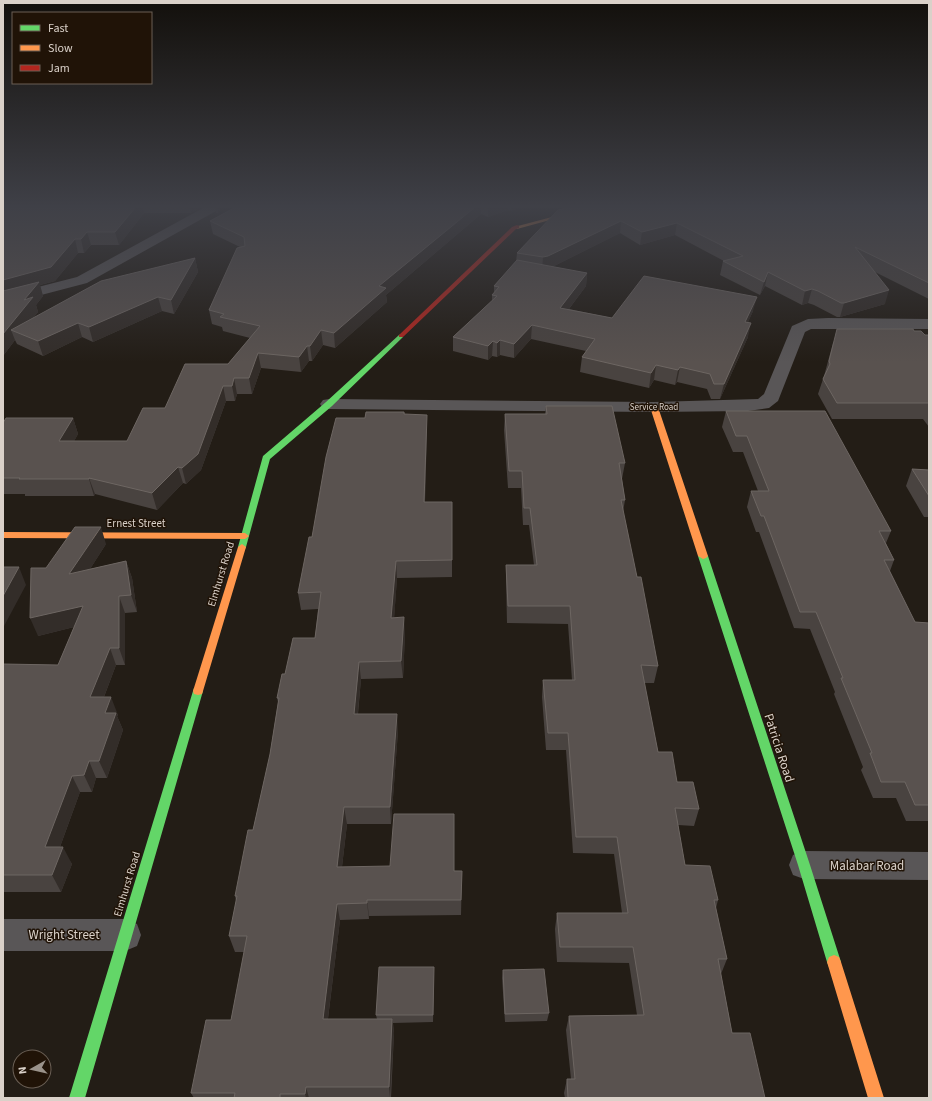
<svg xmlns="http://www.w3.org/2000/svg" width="932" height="1101" font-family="'Source Sans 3',sans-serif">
	<rect width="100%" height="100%" fill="#231d16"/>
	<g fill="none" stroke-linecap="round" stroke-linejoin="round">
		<!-- street -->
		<path fill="#595657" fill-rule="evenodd" d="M203,208h15l-2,3 -129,72 -84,22v-9l74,-19z
			M828,318l101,1v10h-118l-6,3 -27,69 -9,7 -21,3 -94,1 -325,-3 -6,-1 -3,-4 3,-4 6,-1 325,3 104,-3 6,-5 28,-68 16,-7z
			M804,851l125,1v28l-125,-1 -11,-4 -4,-10 4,-10z
			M3,919h122l12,5 4,11 -4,11 -12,5h-122z"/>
		<!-- fast -->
		<path fill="#63d668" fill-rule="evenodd" d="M401,334l2,1v2l-71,69 -62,53 -24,88 -1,2h-6l-1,-2 25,-91 63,-54 73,-67z
			M703,553l5,3 102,309 31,97 -2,5 -5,2 -5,-2 -2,-5 -29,-97 -100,-309z
			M198,687l4,1 1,3 -118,407h-16l124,-407 1,-3z"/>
		<!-- slow -->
		<path fill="#ff974d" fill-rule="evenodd" d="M586,208h8l-77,21 -3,-2z
			M651,405h6l1,2 50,149 -2,2 -3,1 -5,-3 -48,-149z
			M3,532l242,1 4,3 -4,3 -242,-1z
			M242,544l4,3 -43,144 -1,3 -4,1 -4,-1 -1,-3 45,-144z
			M834,955l5,2 2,5 43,136h-16l-41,-136 2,-5z"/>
		<!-- jam -->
		<path fill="#b3261e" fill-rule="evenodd" d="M517,225l2,1v2l-3,1 -113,108h-4v-2l113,-108z"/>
	</g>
	<!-- wall -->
	<path fill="#494340" d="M3,208h197l-9,5h-47l-25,32h-28l-7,8h-6l-23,28 -15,4 3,11 -7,9 2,7 -5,6 162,-60 3,14 -24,42 -12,-3 -69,31 -11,-5 -39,19 -26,-12 -2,-4 -12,16z
		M215,208h6l-3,5h-2z
		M234,208h285l-9,3 -2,-1 -20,7 -7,-3 -95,81 1,7 -52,46 -12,-3 -11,16h-3l-8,11 -40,-4 -9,26h-15l-2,7h-9l-25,69 -15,14 -3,-1 -26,27 -62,-16 -1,2h-69v-2h-22v-71l70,-5 5,16 -4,7h53l38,-33 63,-44 22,-26 -27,-7 -1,-4 -10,-3 -3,-14 31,-63 -27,-13 -3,-13z
		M929,208v91l-54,-27 10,32 -45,13h-3l-23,-12 -6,-2 -6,2 -37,-19 -5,9 -40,-20 3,-14h1l-49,-26 -35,10 -20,-12 -68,34 35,6 -1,13 -17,23 43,9 141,-7 -5,11v15l-28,62h-9l-4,-10 -30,-7 -2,3 -21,-5 -5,8 -69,-16 2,-15 4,-6 -55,-12 -17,19 -14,-3 -3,2 -5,-1 -4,4 -35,-9v-14l39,-36v-6l2,-2v-7l22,-24 1,-9 41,-43z
		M914,331l11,4h4v92l-6,-8h-91l-14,-25 6,-18 9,-33z
		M546,406l79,57 -3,16 3,21 -2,12 14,65 21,89 -4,17h-10l14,69 19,30 22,27 -5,17 -16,-1 7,40 33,35 -2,8 11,51 -6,15 11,59 33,65h-200l-1,-5 3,-14h4l-5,-49 3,-14 68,-1 -8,-52 -72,-1 -2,-33 2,-16h65l-8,-59 -41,-1 -7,-103h-20l-4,-53 1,-17h29l-4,-56 -61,-1 -1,-41v-17h28l-5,-40h-6l-2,-37h-13l-4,-58 1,-16h40z
		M726,411l165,120 -5,12 8,17 -4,11 25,51 14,1v198h-23l-10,-23h-23l-12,-28 2,-3 -29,-73 1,-2 -25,-63 -16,-1 -35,-96h-3l-9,-25 4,-16h7l-15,-39h-10l-11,-25z
		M404,412l1,2 22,16 -2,72h27v75l-55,1 -3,40 11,16 -2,44 -42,1 -3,35 40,17 -7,93h-44l-5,43 120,4 -1,44 -92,1v3l-29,1 -12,99h49l-1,-4 58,-40 -1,47 -40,1 1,10 -3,65h-197l-3,-5 40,-73 13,-68h-9l-6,-16 7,-35 -1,-5 18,-66 17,-76 8,-52 -1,-4 8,-24 30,-36 3,-29 -17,1 -3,-17 14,-56 53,-119z
		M912,469l17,1v47h-5l-18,-31z
		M106,544l-16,25 36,-8 6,17 5,34 -12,1v52h-9l-12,32 14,18 -1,1 6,14 -16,48h-11l-4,14h-12l-20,55 12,17 -11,28h-58v-228l55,1 16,-38 -36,9 8,-68z
		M503,970l46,43 -2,8 -42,1 -3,-44z"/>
	<!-- shaded-wall -->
	<path fill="#332d29" d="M135,208h8l1,5 -25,32 -4,-13z
		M190,208h10l-9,5z
		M218,208h3l-3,5z
		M474,208h7v6l-95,81 1,7 -52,46 -1,-15 45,-47z
		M488,208h20v2l-20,7z
		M511,208h8l-9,3z
		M621,221l-1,12 -72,36 -6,2 1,-14z
		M677,223l-2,12 -35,10 2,-13z
		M87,232l4,13 -7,8 -3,-14z
		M75,239l3,14 -23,28 -15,4 3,11 -7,9 2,7 -18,21 -9,-3 4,10 -12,16v-22l21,-34 -21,-5v-15z
		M195,258l3,14 -24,42 -3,-14z
		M768,272l-3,14 -5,9 4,-13z
		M587,273l-1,13 -27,36 1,-14z
		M812,289l-4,14 -6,2 3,-14z
		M889,290l-4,14 -45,13 4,-14z
		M158,297l4,14 -69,31 -4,-15z
		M757,297l-4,14 -11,25 3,-14z
		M78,323l4,14 -39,19 -5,-15z
		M751,323l-3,14 -28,62 4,-15z
		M532,325l-1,14 -17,19v-14z
		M321,330l2,15 -11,16 -2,-15z
		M500,340v15l-3,2v-14z
		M493,341l-1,15 -4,4v-14z
		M307,346l2,15 -8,11 -2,-15z
		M258,353l3,15 -9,26 -3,-16z
		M656,365l-2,15 -5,8 2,-15z
		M680,367l-3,15 -2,3 3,-15z
		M234,378l3,16 -2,7 -3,-15z
		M223,386l3,15 -25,69 -15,14 -4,-16z
		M427,415v15l-3,88v-16z
		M73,418l5,16 -13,24 -6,-17z
		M178,467l5,16 -26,27 -5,-17z
		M89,478l6,16 -1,2 -5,-17z
		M101,527l5,17 -30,47 -7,-17z
		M126,561l6,17 5,34 -6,-17z
		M396,561l1,17 -4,56 -2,-16z
		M19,567l7,18 -23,43v-32z
		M119,596l6,17v52l-6,-17z
		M83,606l7,17 -52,13 -8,-18z
		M404,617l1,17 -2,44 -2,-17z
		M110,648l6,17 -19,50 -7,-18z
		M359,662l2,17 -5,52 -2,-17z
		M111,697l7,18 -1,1 6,14 -16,48 -8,-17 6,-48z
		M397,714l1,17 -7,93 -1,-17z
		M89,761l7,17 -4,14 -8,-17z
		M72,776l8,16 -26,71 -9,-16z
		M344,807l3,17 -7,59 -3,-16z
		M63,847l9,17 -11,28 -9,-17z
		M367,900l2,16v3l-2,-16z
		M337,904l3,16 -14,114 -3,-15z
		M392,1019l2,14 -4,65 -1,-11z
		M306,1087l3,11h-3l-1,-4z"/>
	<!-- building -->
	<path fill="#59524f" stroke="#6d6662" d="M3,208h132l-20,24h-28l-6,7h-6l-24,28 -48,13z
		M234,208h240l-95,78 7,2 -52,45 -13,-3 -11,16h-3l-8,11 -41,-4 -9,25h-15l-2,8h-9l-25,68 -16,14 -4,-1 -26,26 -63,-15v1h-70l1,-1h-17v-55l3,-5h67l-14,23h68l16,-33h22l20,-44h43l32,-38 -40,-9 4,-3 -15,-4 28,-62 8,-2 -1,-9 -34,-16z
		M566,208h363v75l-74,-36 34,43 -45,13h-3l-23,-12 -6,-2 -7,2 -37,-19 -4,10 -41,-21 20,-5 -66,-33 -35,9 -21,-11 -73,35 -5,1 -26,-4 41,-43z
		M195,258l-24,42 -13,-3 -69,30 -11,-4 -40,18 -27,-11 90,-49z
		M517,260l70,13 -27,35 52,10 32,-42 113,21 -12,25 6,1 -27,61h-10l-4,-10 -30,-7 -2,3 -22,-5 -5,8 -69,-16 13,-18 -63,-14 -18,19 -14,-4 -3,3 -4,-2 -5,5 -35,-9 44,-41 -5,-1 7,-8 -5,-1z
		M39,282l-15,18 9,-3 -30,37v-43z
		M837,329h76l1,2h7l4,4h4v68h-92l-14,-24 7,-15 -1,-3z
		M546,406h66l13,57h-6l6,37h-4l16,77h4l17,89 -17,-1 17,87h14l5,30h16l6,27 -24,-1 10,57 25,1 8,34h-4l13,59h-9l14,74h18l15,65h-197l-1,-19h8l-6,-63 75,-1 -11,-68h-73l-3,-34h71l-11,-76h-41l-8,-104h-20l-5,-53h32l-5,-74h-62l-2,-41h31l-7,-57h-6l-2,-37h-13l-4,-57h42z
		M726,411h99l66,120h-12l15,29h-10l31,62 14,1v182h-14l-10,-23h-24l-11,-29h2l-31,-75h2l-27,-66h-16l-36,-96h-3l-10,-25h18l-22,-55h-11z
		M366,412h38v2l23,1 -3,87h28v58l-56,1 -5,57 13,-1 -3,44 -42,1 -5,52h43l-7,93h-46l-7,60 53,-1 4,-52h60v57h8l-1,29h-94v3l-30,1 -14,115h69l-3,68h-83l-1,7h-25v4h-46l1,-5h-44l15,-73h25l16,-84h-18l8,-40h-2l13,-66h5l17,-76 9,-56h-2l5,-24h3l8,-36h22l6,-46 -23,1 11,-56h3l14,-80 10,-39h29z
		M912,469l17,1v26z
		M75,527h26l-32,47 57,-13 5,34 -12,1v52h-9l-20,49h21l-6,16h11l-17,48h-10l-5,14 -12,1 -27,71h18l-11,28h-49v-211l55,1 25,-59 -53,12 1,-50h15z
		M3,567h16l-16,29z
		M379,967h55l-1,48h-57z
		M544,969l5,44 -44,1 -2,-44z"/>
	<!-- sky -->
	<linearGradient id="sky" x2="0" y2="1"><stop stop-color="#13100c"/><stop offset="0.57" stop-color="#3f4047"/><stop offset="1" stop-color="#3f4047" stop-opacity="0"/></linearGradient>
	<rect width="932" height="362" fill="url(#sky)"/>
	<g text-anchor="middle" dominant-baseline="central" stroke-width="3" stroke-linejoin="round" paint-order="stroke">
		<!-- far-street labels -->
		<g font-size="9" fill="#dad1c9" stroke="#201307">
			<text x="654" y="407">Service Road</text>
		</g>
		<!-- street labels -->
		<g font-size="11" fill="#dad1c9" stroke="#201307">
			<text x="136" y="523">Ernest Street</text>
			<text transform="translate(221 574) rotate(-73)">Elmhurst Road</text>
			<text transform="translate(127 884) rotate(-73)">Elmhurst Road</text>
		</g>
		<!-- near-street labels -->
		<g font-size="13" fill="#dad1c9" stroke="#201307">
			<text transform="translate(779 748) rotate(72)">Patricia Road</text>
			<text x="867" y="866">Malabar Road</text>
			<text x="64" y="935">Wright Street</text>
		</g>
	</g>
	<!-- border -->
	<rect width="932" height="1101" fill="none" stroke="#dad1c9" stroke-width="8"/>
	<!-- legend -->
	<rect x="12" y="12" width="140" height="72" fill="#201307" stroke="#6a5f55"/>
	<rect x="20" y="25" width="20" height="6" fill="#63d668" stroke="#6a5f55"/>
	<text x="48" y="32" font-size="12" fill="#dad1c9">Fast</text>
	<rect x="20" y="45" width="20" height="6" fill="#ff974d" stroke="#6a5f55"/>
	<text x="48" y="52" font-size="12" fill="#dad1c9">Slow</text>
	<rect x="20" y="65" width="20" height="6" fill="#b3261e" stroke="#6a5f55"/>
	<text x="48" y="72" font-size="12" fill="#dad1c9">Jam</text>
	<!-- north arrow -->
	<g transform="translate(32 1069) rotate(262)"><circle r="19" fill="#201307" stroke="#6a5f55"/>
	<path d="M0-3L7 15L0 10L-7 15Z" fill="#9a928a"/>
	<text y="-6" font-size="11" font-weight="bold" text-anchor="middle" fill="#dad1c9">N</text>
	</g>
</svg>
